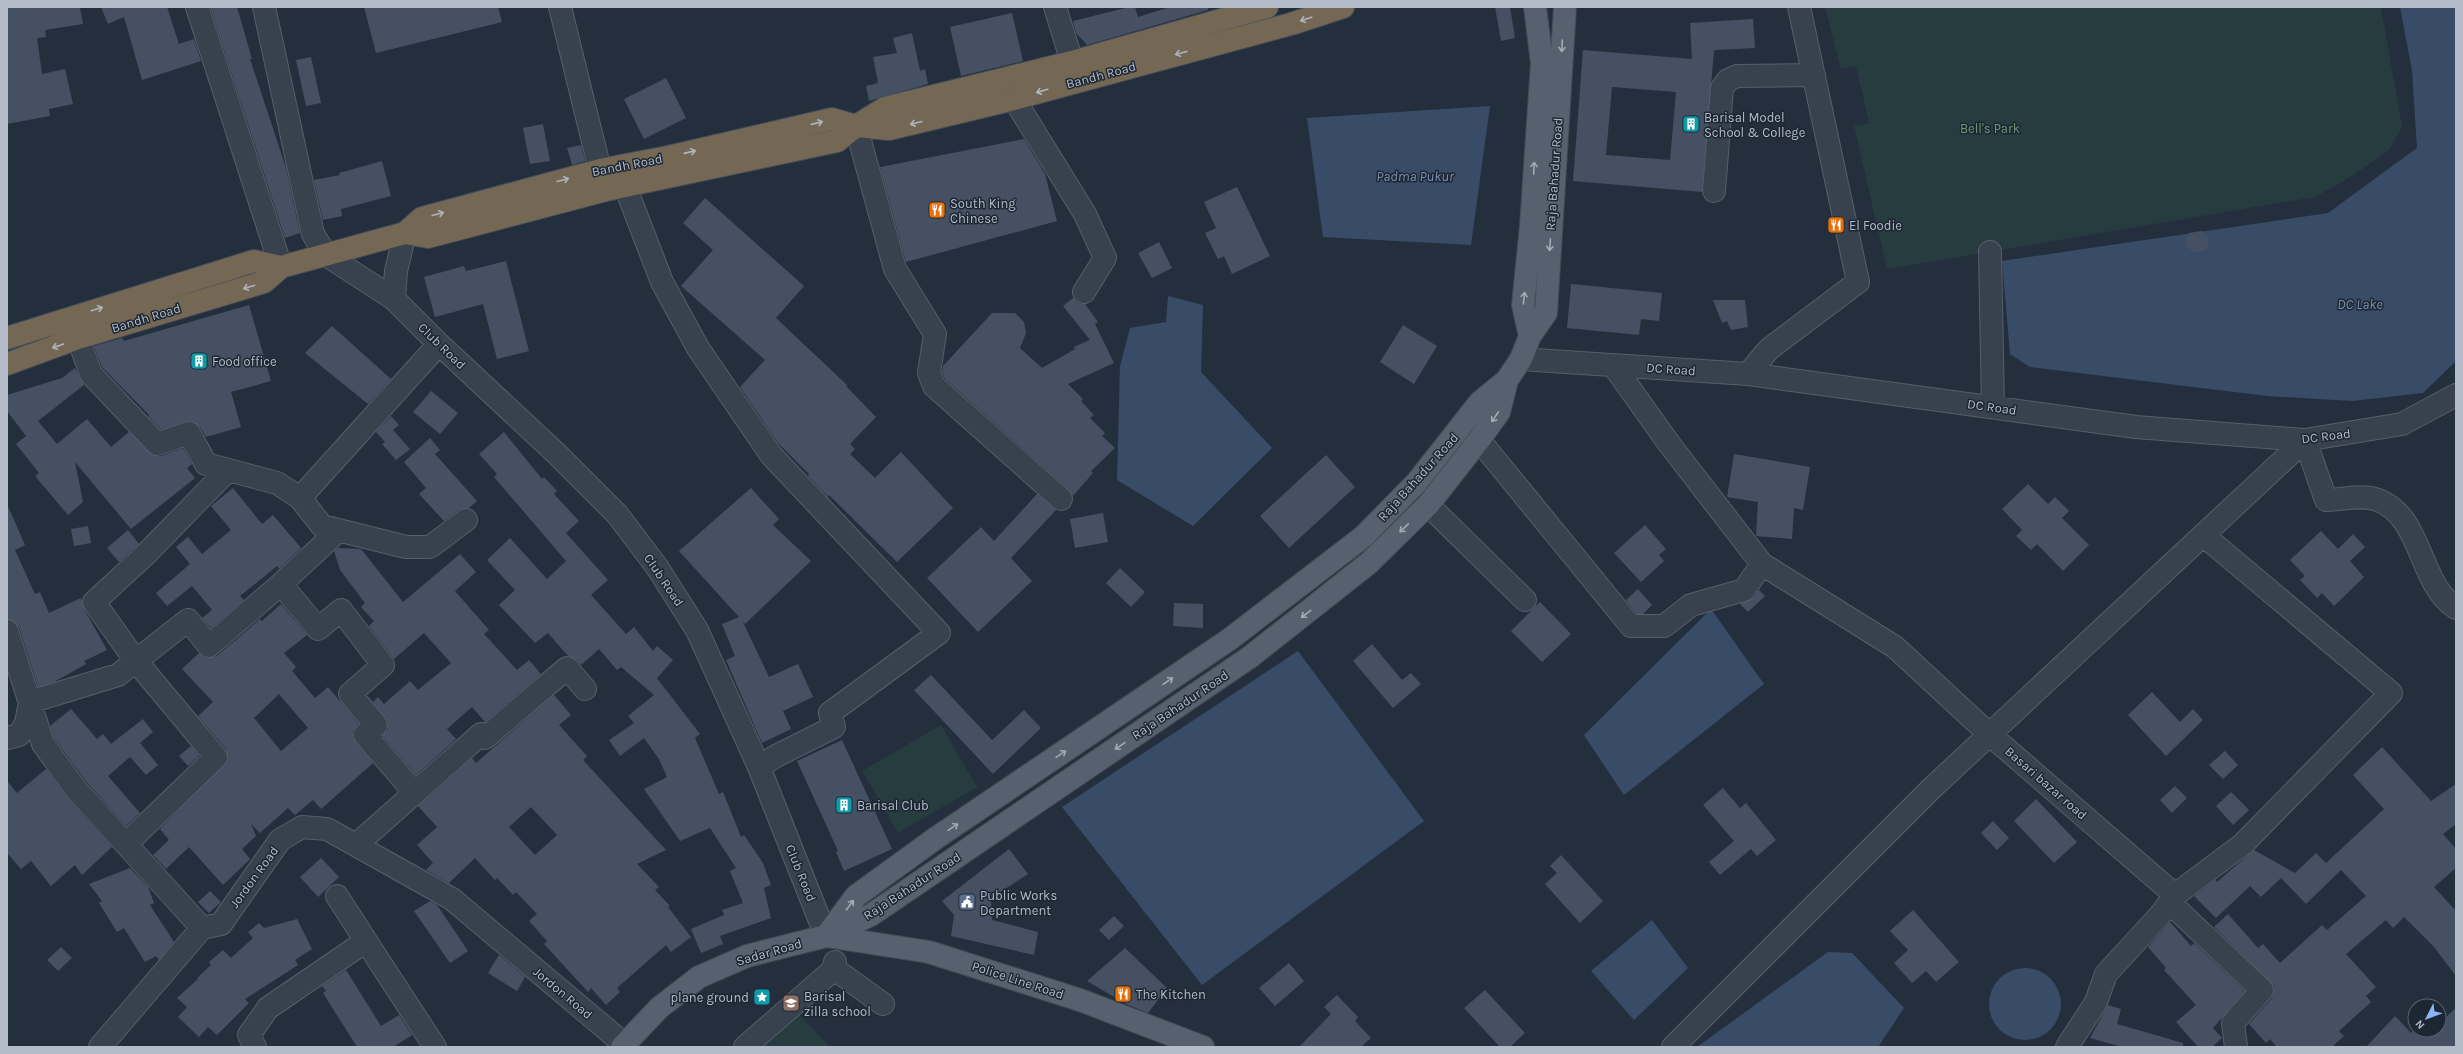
<svg xmlns="http://www.w3.org/2000/svg" width="2463" height="1054" font-family="Karla,sans-serif">
	<rect width="100%" height="100%" fill="#242f3e"/>
	<!-- green -->
	<path fill="#263c3f" d="M1825,7h556l21,120 -13,23 -40,28 -34,19 -428,72 -33,-143 15,-3 -13,-57 -15,3z
		M941,725l36,62 -79,46 -36,-62z
		M795,1010l35,37h-72z"/>
	<!-- water -->
	<path fill="#394c67" d="M2400,7h56v354l-33,32 -71,8 -85,-5 -237,-29 -20,-13 -8,-93 326,-48 89,-65 -5,-77z
		M1490,106l-19,139 -148,-8 -16,-119z
		M1168,296l35,9 -2,67 71,76 -79,78 -76,-46 3,-114 10,-38 36,-6z
		M1711,609l53,75 -140,111 -40,-60z
		M1298,651l126,170 -222,164 -140,-178z
		M1652,920l36,48 -54,52 -43,-49z
		M1828,952l24,1 52,55 -26,39h-181z
		M1989 1004a36 36 0 1 1 72 0a36 36 0 1 1-72 0Z"/>
	<!-- building -->
	<path fill="#455162" fill-rule="evenodd" d="M7,7h73l3,17 -38,6 1,7 -9,1 5,36 23,-5 8,35 -24,5 1,7 -43,8z
		M101,7h66l12,37 15,-5 7,22 -59,19 -18,-63 -16,7z
		M210,7h27l15,52h-2l36,109 14,65 -15,5z
		M364,7h134l4,15 -126,31z
		M1129,7h6l3,10 32,-10h38v3l-121,35 -11,-12 -3,-12z
		M1495,7h15l5,31 -14,3z
		M1012,13l11,48 -62,15 -11,-49z
		M1753,19l2,29 -41,2 -12,142 -129,-11 10,-131 109,9 -2,-36zM1612,87l64,5 -6,68 -64,-5z
		M912,33l8,38 5,-2 3,15 -59,17 -3,-15 12,-3 -5,-26 24,-4 -4,-15z
		M311,57l10,46 -15,3 -10,-46z
		M666,78l20,40 -42,21 -20,-40z
		M543,124l7,37 -20,3 -7,-36z
		M1024,139l21,35 12,47 -151,41 -26,-95z
		M581,145l4,16 -13,4 -5,-17z
		M382,161l9,35 -50,13 1,7 -19,4 -9,-40 26,-5 -1,-2z
		M1237,187l33,69 -38,18 -8,-18 -6,3 -13,-26 11,-5 -12,-26z
		M705,198l99,88 -28,32 71,67 -1,1 30,31 -26,27 5,5 -5,5 25,24 26,-26 52,56 -56,54 -68,-67 -1,2 -20,-21 1,-2 -31,-31 -38,-56 25,-27 -84,-74 32,-36 -30,-27z
		M2201,231l8,9 -3,10 -12,3 -9,-9 4,-11z
		M1159,242l13,26 -20,10 -14,-25z
		M506,261l23,90 -32,8 -14,-55 -48,13 -11,-40 40,-11 2,5z
		M1571,284l91,9 -3,28 -18,-2 -2,16 -72,-7z
		M1073,298l5,5 7,1 13,18 -3,2 19,39 -46,21 15,15 -2,2 13,14 -4,3 15,15 -3,3 13,12 -24,23 2,2 -20,23 -4,-6 -124,-111 -3,-7 1,-6 49,-53h23l9,9 2,11 -6,15 22,20 33,-19 -1,-2 16,-7 -27,-34z
		M1713,300h32l3,27 -17,3 -4,-9 -5,2z
		M249,305l22,76 -40,11 10,35 -35,10 -6,-10 -9,-6 -30,9 -13,-14 1,-1 -47,-48 -8,-21 28,-8 2,3z
		M1403,325l34,21 -23,38 -34,-22z
		M332,326l59,53 -23,25 -63,-51z
		M75,368l9,17 -46,36 19,23 30,-25 24,28 18,-15 25,24h7l22,-8 9,16 -5,4 8,10 -64,51 -56,-67 8,40 -15,13 -33,-39 4,-3 -23,-29 10,-8 -19,-25v-16l55,-17z
		M431,391l27,22 -18,21 -27,-22z
		M391,416l8,9 -6,5 17,19 -14,11 -14,-16 3,-2 -9,-10z
		M504,432l38,47 2,-2 13,14 -3,3 25,27 -13,12 42,47 -17,15 35,39 8,-7 19,24 4,-5 16,14 -16,18 43,56 -5,4 24,56 4,-2 18,45 3,-2 19,28 8,22 -7,3 7,30 -51,18 3,8 -22,9 -10,-24 33,-14 -2,-5 21,-7 -13,-32 6,-3 -26,-40 -30,13 -36,-52 23,-12 -8,-18 -15,-21 -24,18 -11,-16 25,-17 -6,-7 26,-21 -33,-28 -4,3 -18,-21 -18,16 -5,-5 -8,-4 -20,-23 -13,10 -36,-38 16,-15 -28,-30 23,-22 37,41 19,-18 -72,-84 3,-3 -18,-20z
		M430,438l10,12 -5,4 42,47 -8,7 -10,2 -15,11 -25,-27 7,-6 -22,-26z
		M1734,454l76,13 -7,43 -9,-2 -2,31 -36,-3 2,-34 -31,-5z
		M1326,455l29,32 -66,61 -29,-32z
		M2028,484l20,20 7,-7 14,14 -7,7 27,27 -26,26 -26,-27 -6,6 -15,-14 6,-6 -20,-21z
		M233,488l29,36 11,-9 28,33 -22,21 -2,-3 -37,30 4,4 -33,28 -9,-10 10,-8 -20,-24 -25,20 -11,-13 34,-29 -14,-17 12,-10 14,17 29,-24 -20,-24z
		M751,488l28,31 -6,6 38,36 -66,63 -3,-4 27,57 29,-13 15,33 -30,14 8,18 -29,14 -36,-83 9,-4 -13,-32 17,-7 -60,-66z
		M1037,494l19,16 -45,48 21,23 -54,51 -51,-54 54,-51 13,14z
		M7,504l18,41 -10,5 20,44 5,-2 9,21 32,-15 3,11 23,41 -23,11 2,3 -32,18 -16,5 -19,-60 -4,-5 -8,-3z
		M1103,513l5,29 -33,6 -5,-29z
		M1645,525l21,24 -7,6 5,6 -23,21 -27,-29z
		M88,526l3,17 -17,3 -3,-17z
		M128,530l11,14 -20,18 -12,-14z
		M2321,531l17,18 15,-15 12,13 -15,14 14,16 -30,29 -12,-13 -5,5 -17,-18 5,-4 -15,-16z
		M338,548l23,1 42,53 57,-48 16,18 -21,19 34,39 -5,4 33,36 12,-10 12,14 -56,48 -13,-15 -25,22 9,10 -40,36 -34,-39 6,-7v-7l-15,-20 5,-5 6,7 26,-23 8,9 33,-27 -27,-30 -30,26 -25,-33 5,-5 -13,-14 4,-4 -25,-33 -6,-19z
		M1120,568l25,24 -14,15 -25,-24z
		M1638,589l14,16 -9,9h-6l-11,-14z
		M1759,590l6,6 -17,16 -8,-8 14,-7z
		M1540,602l31,32 -29,28 -31,-31z
		M1174,603l29,1v24l-30,-2z
		M281,604l26,31 -23,18 12,14 -4,4 23,27 13,-11 31,37 -6,7v7l20,25 -52,46 -8,-9 -18,15 -7,-7 -28,25 -9,-9 5,12 -14,13 8,10 -27,26 -34,-38 -23,22 -13,-14 16,-15 -9,-11 68,-69 -2,-11 -28,-33 15,-14 -31,-33 17,-16 6,5 12,-2 43,-37 2,2zM279,694l29,34 -27,23 -27,-33z
		M1372,644l30,36 9,-7 10,11 -28,24 -40,-47z
		M931,675l61,65 32,-30 17,18 -48,46 -79,-84z
		M2152,692l28,30 13,-13 10,11 -37,36 -38,-41z
		M554,695l17,20 -12,10 28,31 -4,4 83,90 -29,14 22,23 -4,3 15,16 -2,1 23,30 -20,15 -5,-7 -49,43 3,4 -14,13 -15,-17 -3,4 -44,-48 3,-3 -18,-20 8,-7 -21,-22 -3,3 -16,-17 -2,2 -20,-22 -26,25 -23,-13 7,-7 -16,-18 20,-18 -19,-21 54,-48 4,5zM531,807l26,28 -22,20 -26,-28z
		M71,709l26,30 6,-5 8,10 32,-25 10,13 -13,11 18,22 -12,10 -16,-18 -22,19 32,37 -14,13 -41,-46 -31,-42 -4,-12z
		M842,740l50,109 -48,22 -8,-19 2,-1 -41,-90z
		M191,746l8,10 -11,10 -9,-10z
		M2382,747l49,54 25,-17v40l-13,10 13,15v19l-22,19 22,24v65l-22,-29 -30,-30 -11,11 -7,-8 -40,34 30,33 -10,9 5,6 -32,29 5,5 -12,11h-55l-7,-8 -4,4 -17,-19 23,-26 2,-12 -60,-59 14,-13 30,34 5,-4 17,19 42,-38 5,5 39,-34 -25,-26 -35,34 -25,-26 -20,19 -11,-11 -34,32 -22,-22 21,-16 2,2 37,-32 41,23 21,-20 10,10 58,-54 -31,-34z
		M2225,751l13,14 -15,14 -14,-14z
		M46,769l20,27 46,51 -30,28 -7,-10 -24,21 -20,-25 -10,8 -14,-16v-72l10,12z
		M2175,786l12,12 -15,15 -12,-13z
		M1723,788l17,20 6,-5 30,37 -19,16 -6,-7 -31,26 -11,-13 25,-21 -31,-36z
		M2231,792l18,18 -16,15 -17,-19z
		M2036,799l41,43 -23,21 -40,-42z
		M1993,821l16,17 -12,12 -16,-17z
		M1009,849l19,25 -37,24 1,22 46,12 -4,23 -83,-19 3,-21 -12,-14z
		M1561,855l42,46 -23,22 -35,-39 12,-11 -7,-7z
		M321,858l18,19 -21,20 -18,-20z
		M130,868l18,19 6,16 -4,2 24,37 -15,18 -3,-4 -11,6 -21,-34 -7,4 -18,-29 3,-2 -13,-17z
		M210,891l11,11 -12,11 -11,-11z
		M430,901l7,4 31,46 -18,12 -36,-52z
		M1913,910l46,52 -23,20 -10,-11 -14,12 -18,-20 14,-13 -18,-19z
		M1114,916l10,10 -15,14 -10,-10z
		M297,919l15,30 -17,11 3,5 -53,34 4,4 -32,32 -9,-8 -9,10 -21,-20 9,-10 -10,-9 21,-19 -1,-1 14,-13 -2,-3 14,-12 8,8 22,-20 -5,-6 11,-9 5,5z
		M2170,922l21,24 3,-3 51,48 -32,37 9,10 -10,9h-14l-22,-25 20,-17 -32,-35 2,-2 -18,-21z
		M61,947l11,11 -14,13 -11,-11z
		M1125,948l42,40 -19,25 -22,-9 -39,-23z
		M499,955l26,22 -8,14 -29,-18z
		M1289,963l15,18 -29,25 -16,-18z
		M346,970l35,56 18,-11 13,20 -19,12h-36l-34,-54 3,-2 -4,-5z
		M1485,990l40,43 -15,14h-10l-36,-39z
		M1337,995l21,22 -3,4 16,17 -10,9h-62l32,-33 -7,-7z
		M2108,1005l13,4 -4,15 66,19v4h-61l-32,-9z
		M2456,1008v39h-90l29,-31 16,17 4,-4 24,1v-17l6,5z"/>
	<g fill="none" stroke-linecap="round" stroke-linejoin="round">
		<!-- minor casing -->
		<g stroke="#565f6c" stroke-width="24">
			<path id="minor" d="M197,7l84,260
				M264,7l49,227 13,21 68,44 45,45 119,111 59,59 40,53 40,63 62,137 67,169
				M560,7l40,163
				M1055,7l17,55
				M1014,99l71,115 20,44 -21,34
				M856,126l39,143 40,65 -6,39 5,13 127,113
				M625,186l37,96 36,66 73,107 168,178 -109,80 4,14 -58,29 -17,11
				M1714,191l8,-103 6,-8 9,-4 77,-1
				M1990,252l3,155
				M394,299l2,-28 9,-38
				M78,338l13,36 66,70 32,-11 17,31 71,19 23,15 22,28 84,21h24l36,-27
				M1521,359l227,15 388,53 169,13 97,-16 54,-29
				M1748,374l21,-25 89,-67 -59,-275
				M1479,440l152,186h33l27,-21 53,-15 18,-26 -92,-119 -57,-80
				M300,498l139,-154
				M1428,505l97,95
				M338,531l-57,53 37,45 23,-19 42,55 -33,29 26,31 -11,10 50,58
				M1762,564l133,83 94,87 186,161 -13,18 -56,61 -10,28 -29,45
				M7,631l36,113 32,44 127,140 19,-4 59,-84 22,-13 25,2 125,70 172,145
				M7,738l12,-3 7,-12 4,-21 88,-27 70,-55 21,26 72,-62
				M126,844l90,-87 -80,-96 -42,-59 50,-46 84,-86
				M356,845l125,-111 4,4 82,-70 18,21
				M2175,895l68,-51 148,-151 -188,-158
				M2170,903l92,87 -29,33 3,24
				M366,941l69,106
				M833,968l50,36
				M100,1047l102,-119
				M255,1047l-6,-12 19,-27 98,-67 -29,-45
				M745,1047l88,-77 2,-8
				M1673,1047l259,-259 373,-348 21,60c17,0 36,-6 52,0 45,17 40,83 78,108"/>
		</g>
		<!-- major casing -->
		<g stroke="#414a57" stroke-width="24">
			<path id="major" d="M1530,336l-7,-31 8,-79 11,-163 -7,-56
				M826,936l30,-40 80,-58 294,-199 134,-103 53,-54 63,-80 27,-22 14,-21 9,-23 16,-23 19,-306
				M826,936l103,16 151,48 123,47
				M622,1047l37,-39 40,-31 48,-21 79,-20 45,-21 379,-258 119,-94 59,-58 51,-65 20,-28 8,-32"/>
		</g>
		<!-- highway casing -->
		<g stroke="#434c59" stroke-width="24">
			<path id="highway" d="M405,233l17,-15 178,-48 68,-13 164,-38 24,7 29,-18 187,-46 195,-55
				M7,338l247,-77 27,6 124,-34 23,4 178,-47 231,-49 19,-15 33,3 125,-30 277,-75 52,-17
				M7,364l71,-26 186,-56 17,-15"/>
		</g>
		<!-- minor -->
		<use href="#minor" stroke="#38414e" stroke-width="22"/>
		<!-- major -->
		<use href="#major" stroke="#56606e" stroke-width="22"/>
		<!-- highway -->
		<use href="#highway" stroke="#746855" stroke-width="22"/>
	</g>
	<!-- one-way arrows -->
	<defs><path id="oneway-shaft" d="M-6 0H5M1.5-3L5.5 0L1.5 3" fill="none" stroke-width="1.6" stroke-linecap="round" stroke-linejoin="round"/></defs>
	<g stroke="#aeb4bd">
		<use href="#oneway-shaft" transform="translate(1306 19) rotate(162)"/>
		<use href="#oneway-shaft" transform="translate(1181 53) rotate(165)"/>
		<use href="#oneway-shaft" transform="translate(1042 91) rotate(164)"/>
		<use href="#oneway-shaft" transform="translate(817 123) rotate(-13)"/>
		<use href="#oneway-shaft" transform="translate(916 123) rotate(166)"/>
		<use href="#oneway-shaft" transform="translate(690 152) rotate(-13)"/>
		<use href="#oneway-shaft" transform="translate(563 180) rotate(-15)"/>
		<use href="#oneway-shaft" transform="translate(438 214) rotate(-15)"/>
		<use href="#oneway-shaft" transform="translate(249 287) rotate(163)"/>
		<use href="#oneway-shaft" transform="translate(97 309) rotate(-17)"/>
		<use href="#oneway-shaft" transform="translate(58 346) rotate(161)"/>
	</g>
	<g stroke="#a1aab7">
		<use href="#oneway-shaft" transform="translate(1562 46) rotate(93)"/>
		<use href="#oneway-shaft" transform="translate(1534 168) rotate(-87)"/>
		<use href="#oneway-shaft" transform="translate(1550 245) rotate(94)"/>
		<use href="#oneway-shaft" transform="translate(1524 298) rotate(-84)"/>
		<use href="#oneway-shaft" transform="translate(1495 417) rotate(124)"/>
		<use href="#oneway-shaft" transform="translate(1404 528) rotate(136)"/>
		<use href="#oneway-shaft" transform="translate(1306 614) rotate(143)"/>
		<use href="#oneway-shaft" transform="translate(1168 681) rotate(-34)"/>
		<use href="#oneway-shaft" transform="translate(1120 746) rotate(146)"/>
		<use href="#oneway-shaft" transform="translate(1061 754) rotate(-34)"/>
		<use href="#oneway-shaft" transform="translate(953 827) rotate(-34)"/>
		<use href="#oneway-shaft" transform="translate(850 905) rotate(-53)"/>
	</g>
	<!-- icons -->
	<defs>
		<g id="building-square" transform="scale(0.9)"><rect x="-9" y="-9" width="18" height="18" rx="4" fill="#0f9aa8" stroke="#1d2633"/><path d="M-4-6H4V6H1V3H-1V6H-4ZM-2.5-4.3h1.7v1.8h-1.7ZM.8-4.3h1.7v1.8H.8ZM-2.5-1h1.7V.8h-1.7ZM.8-1h1.7V.8H.8Z" fill="#fff"/></g>
		<g id="restaurant-square" transform="scale(0.9)"><rect x="-9" y="-9" width="18" height="18" rx="4" fill="#e8710a" stroke="#1d2633"/><path d="M-5-6h1v4h1v-4h1v4h1v-4h1v5L-1.5 .5V6h-2V.5L-5-1ZM5-6V6H3V1.5H1.5Q1.5-4 5-6Z" fill="#fff"/></g>
		<g id="civic-square" transform="scale(0.9)"><rect x="-9" y="-9" width="18" height="18" rx="4" fill="#5c6f8a" stroke="#1d2633"/><path d="M-.6-6.5H3V-4.5H.6V-3L4-1V1h2V6H-6V1h2V-1L-.6-3ZM-1.2 2.5V6h2.4V2.5Z" fill="#fff"/></g>
		<g id="sight-square" transform="scale(0.9)"><rect x="-9" y="-9" width="18" height="18" rx="4" fill="#0f9aa8" stroke="#1d2633"/><path d="M0-6L1.8-2.2L6-1.7L2.9 1.2L3.7 5.4L0 3.3L-3.7 5.4L-2.9 1.2L-6-1.7L-1.8-2.2Z" fill="#fff"/></g>
		<g id="school-square" transform="scale(0.9)"><rect x="-9" y="-9" width="18" height="18" rx="4" fill="#8d6e63" stroke="#1d2633"/><path d="M0-5L7-2L0 1L-7-2ZM-4 1L0 2.5L4 1V4Q0 6-4 4Z" fill="#fff"/></g>
	</defs>
	<g fill-rule="evenodd">
		<use href="#building-square" x="1691" y="124"/>
		<use href="#restaurant-square" x="937" y="210"/>
		<use href="#restaurant-square" x="1836" y="225"/>
		<use href="#building-square" x="199" y="361"/>
		<use href="#building-square" x="844" y="805"/>
		<use href="#civic-square" x="967" y="902"/>
		<use href="#restaurant-square" x="1123" y="994"/>
		<use href="#sight-square" x="762" y="997"/>
		<use href="#school-square" x="791" y="1003"/>
	</g>
	<g text-anchor="middle" dominant-baseline="central" stroke-width="3" stroke-linejoin="round" paint-order="stroke">
		<!-- street labels -->
		<g font-size="13" fill="#b4bcc9" stroke="#1d2633">
			<text transform="translate(1101 75) rotate(-15)">Bandh Road</text>
			<text transform="translate(627 165) rotate(-11)">Bandh Road</text>
			<text transform="translate(1554 174) rotate(-86)">Raja Bahadur Road</text>
			<text transform="translate(146 318) rotate(-17)">Bandh Road</text>
			<text transform="translate(442 346) rotate(44)">Club Road</text>
			<text transform="translate(1671 369) rotate(4)">DC Road</text>
			<text transform="translate(1992 407) rotate(8)">DC Road</text>
			<text transform="translate(2326 436) rotate(-7)">DC Road</text>
			<text transform="translate(1418 477) rotate(-48)">Raja Bahadur Road</text>
			<text transform="translate(664 580) rotate(56)">Club Road</text>
			<text transform="translate(1180 705) rotate(-34)">Raja Bahadur Road</text>
			<text transform="translate(2046 783) rotate(41)">Basari bazar road</text>
			<text transform="translate(801 873) rotate(68)">Club Road</text>
			<text transform="translate(254 877) rotate(-54)">Jordon Road</text>
			<text transform="translate(912 886) rotate(-33)">Raja Bahadur Road</text>
			<text transform="translate(769 952) rotate(-16)">Sadar Road</text>
			<text transform="translate(1018 980) rotate(18)">Police Line Road</text>
			<text transform="translate(563 993) rotate(40)">Jordon Road</text>
		</g>
		<!-- poi labels -->
		<g font-size="13" fill="#b4bcc9" stroke="#1d2633" text-anchor="start">
			<text x="1704" y="117">Barisal Model<tspan x="1704" dy="15">School &amp; College</tspan></text>
			<text x="950" y="203">South King<tspan x="950" dy="15">Chinese</tspan></text>
			<text x="1849" y="225">El Foodie</text>
			<text x="212" y="361">Food office</text>
			<text x="857" y="805">Barisal Club</text>
			<text x="980" y="895">Public Works<tspan x="980" dy="15">Department</tspan></text>
			<text x="1136" y="994">The Kitchen</text>
			<text x="804" y="996">Barisal<tspan x="804" dy="15">zilla school</tspan></text>
			<text x="749" y="997" text-anchor="end">plane ground</text>
		</g>
		<!-- park labels -->
		<g font-size="13" fill="#6b9a76" stroke="#1d2633">
			<text x="1990" y="128">Bell's Park</text>
		</g>
		<!-- water labels -->
		<g font-size="14" font-style="italic" fill="#7c92b1" stroke="#1d2633">
			<text x="1415" y="176">Padma Pukur</text>
			<text x="2360" y="304">DC Lake</text>
		</g>
	</g>
	<!-- border -->
	<rect width="2463" height="1054" fill="none" stroke="#b4bcc9" stroke-width="16"/>
	<!-- north arrow -->
	<g transform="translate(2427 1018) rotate(228)"><circle r="19" fill="#1d2633" stroke="#59626f"/>
	<path d="M0-3L7 15L0 10L-7 15Z" fill="#8ab4f8"/>
	<text y="-6" font-size="11" font-weight="bold" text-anchor="middle" fill="#b4bcc9">N</text>
	</g>
</svg>
